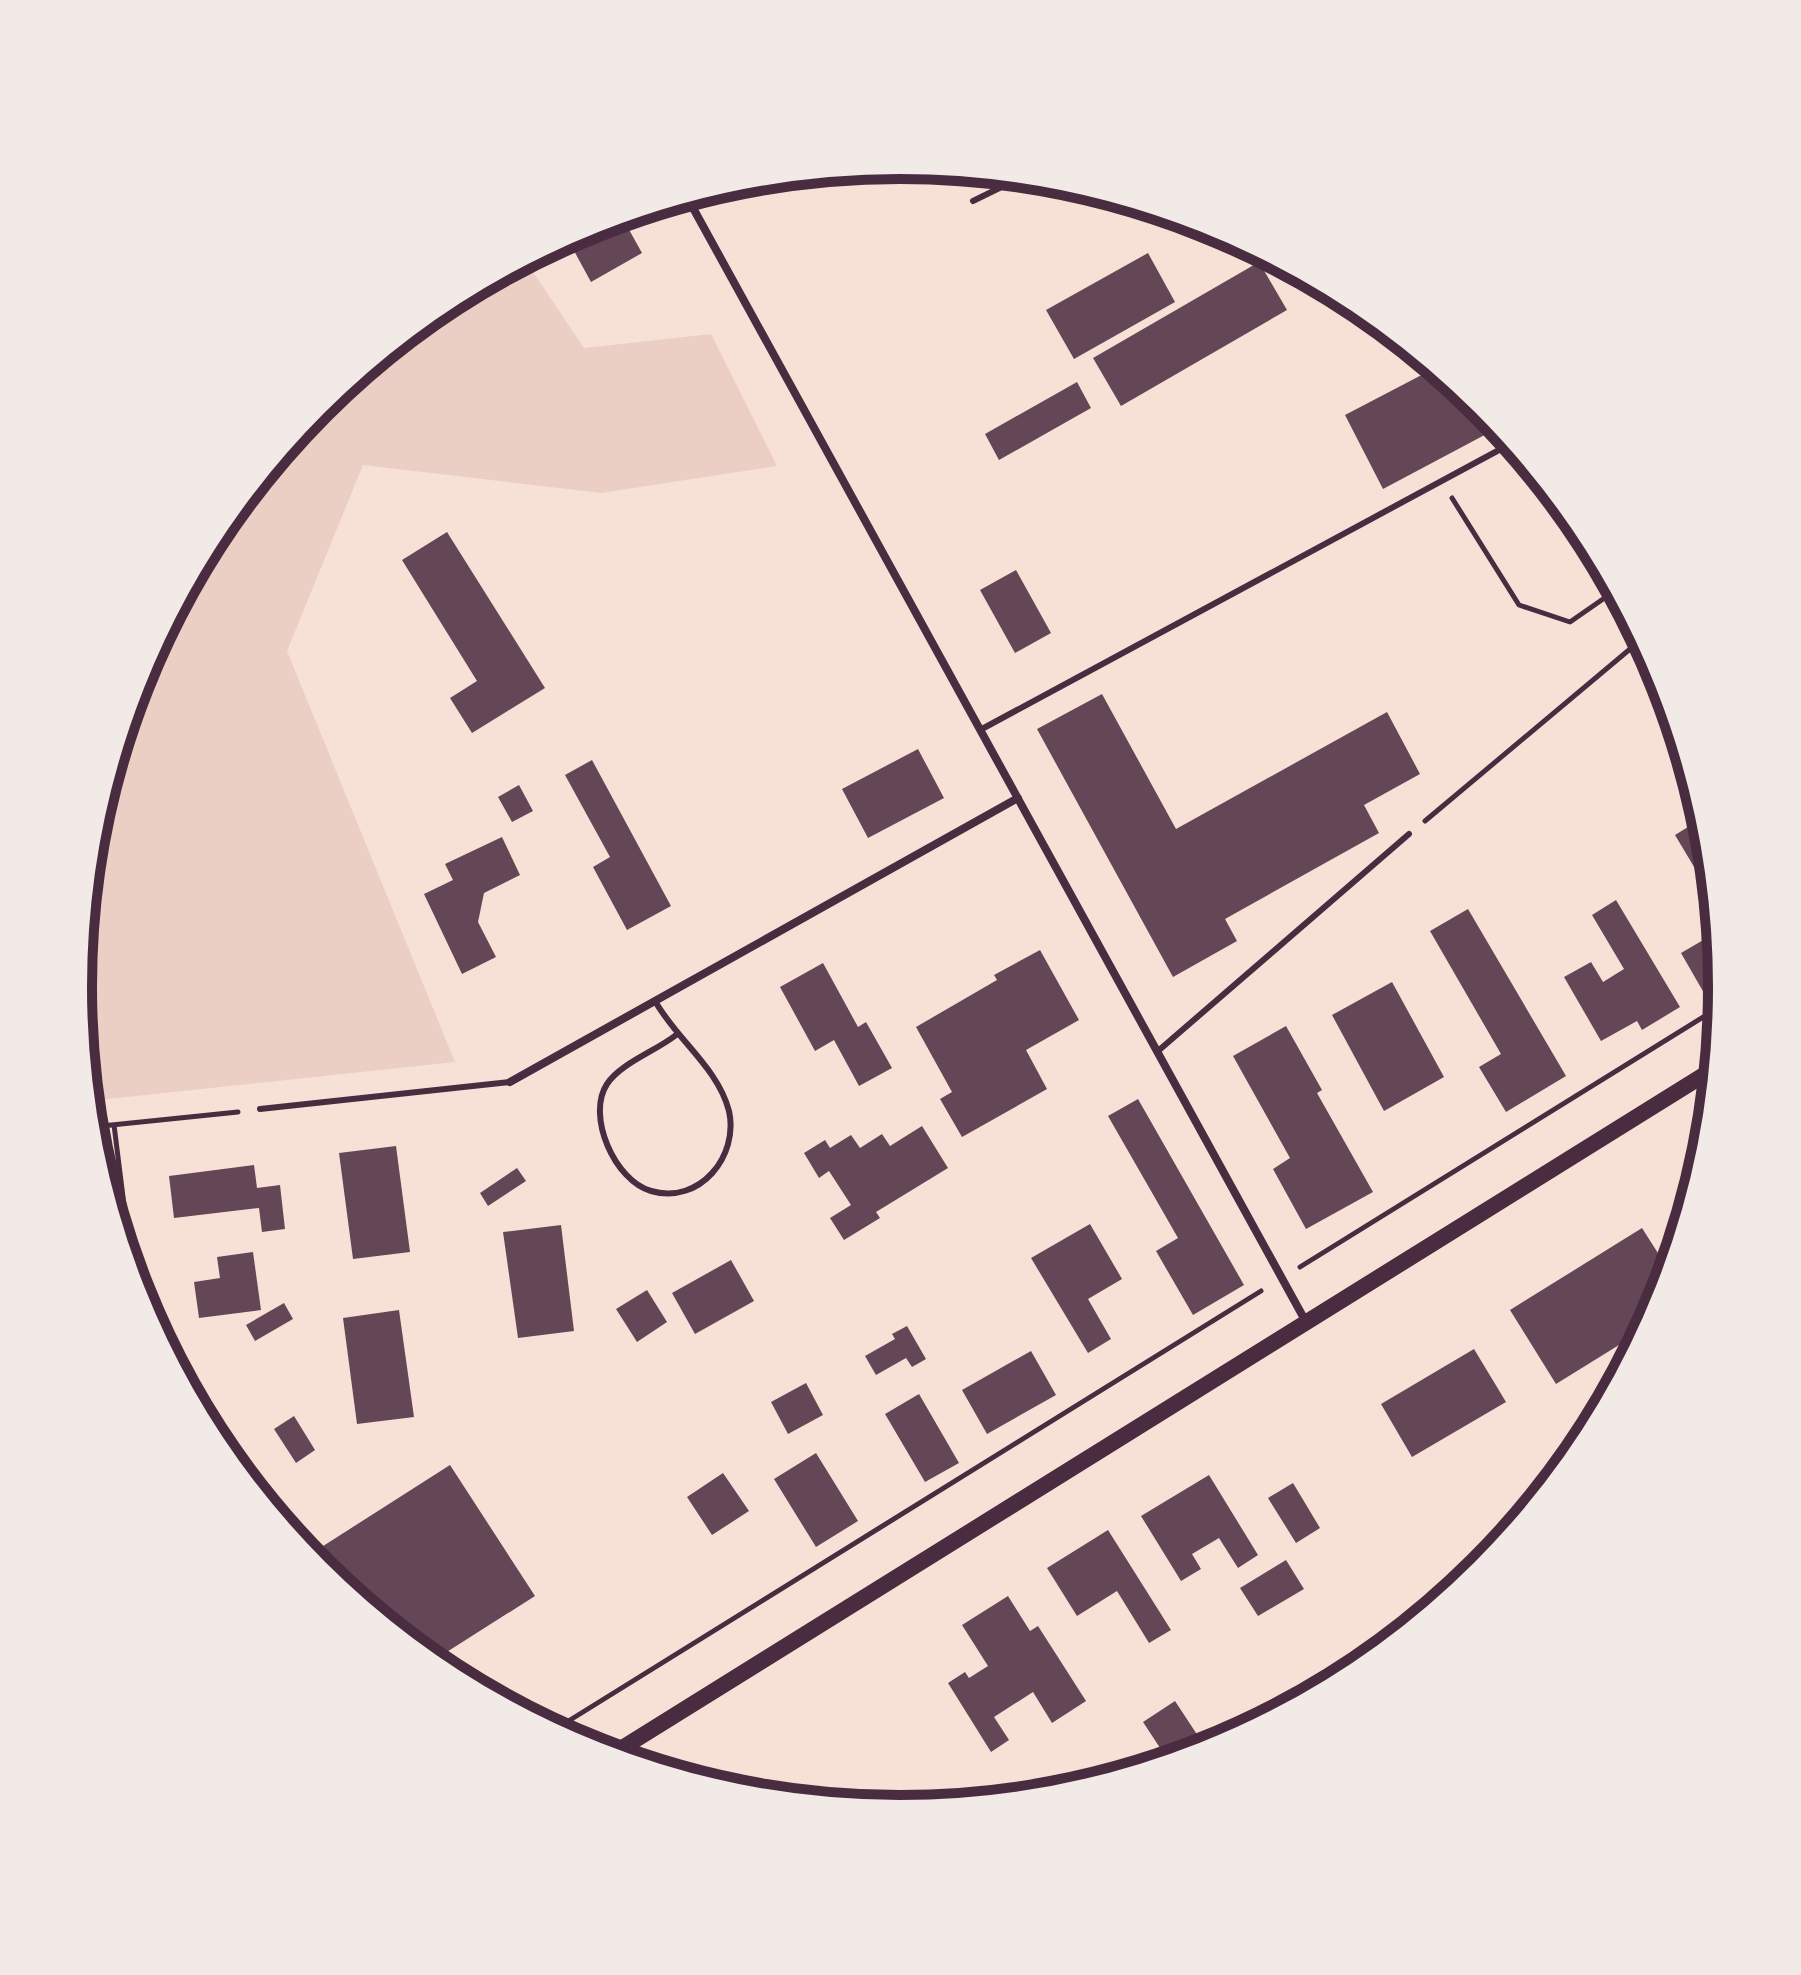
<svg xmlns="http://www.w3.org/2000/svg" width="1801" height="1975" font-family="Mulish,sans-serif">
	<rect width="100%" height="100%" fill="#f7e1d7"/>
	<!-- green -->
	<path fill="#ebcfc5" d="M525,260l59,88 127,-14 66,132 -176,27 -238,-28 -76,186 168,411 -366,39 -11,-114 16,-160 47,-155 76,-142 102,-124 125,-103z"/>
	<!-- building -->
	<path fill="#644757" d="M622,217l20,36 -51,29 -24,-44z
		M1148,253l27,49 -101,57 -28,-49z
		M1259,262l28,48 -166,96 -28,-48z
		M1435,368l46,37 13,25 -111,59 -38,-74z
		M1077,382l14,26 -92,52 -14,-26z
		M447,532l98,156 -73,45 -22,-35 27,-17 -75,-121z
		M1016,570l35,63 -36,20 -35,-63z
		M1102,694l74,135 211,-117 33,62 -56,31 15,28 -154,86 12,22 -64,36 -136,-248z
		M918,749l26,49 -76,40 -26,-49z
		M592,760l79,146 -44,24 -34,-63 17,-10 -45,-82z
		M519,785l14,26 -21,11 -14,-25z
		M1704,817l3,10 8,75 -40,-67z
		M502,837l18,38 -36,18 -6,29 18,35 -34,17 -38,-80 29,-14 -8,-16z
		M1616,900l64,107 -38,23 -5,-9 -36,20 -37,-64 27,-15 12,20 21,-13 -32,-54z
		M1468,909l98,167 -60,36 -27,-45 22,-13 -71,-123z
		M1717,932l6,56 -1,14 -10,5 -31,-54z
		M1040,950l39,70 -53,30 21,39 -85,48 -22,-38 12,-7 -36,-65 81,-47 -3,-5z
		M823,963l35,64 8,-5 26,46 -33,18 -25,-46 -19,11 -35,-64z
		M1392,982l52,95 -60,34 -52,-96z
		M1286,1026l36,64 -5,3 56,99 -67,37 -33,-60 17,-11 -57,-102z
		M1138,1099l106,186 -51,30 -37,-64 22,-13 -70,-122z
		M922,1126l26,42 -72,44 4,6 -36,22 -14,-22 21,-13 -22,-34 -10,7 -15,-25 21,-13 5,8 21,-13 9,13 22,-14 8,12z
		M396,1146l14,106 -57,7 -14,-106z
		M254,1165l3,23 23,-3 5,44 -23,3 -3,-24 -85,10 -5,-42z
		M517,1168l9,13 -38,25 -8,-13z
		M1090,1224l32,55 -34,20 23,40 -23,14 -57,-95z
		M561,1225l13,106 -56,7 -15,-106z
		M1642,1228l28,44 -10,31 -31,58 -10,-16 -63,39 -46,-74z
		M253,1252l8,58 -62,8 -5,-36 26,-4 -3,-21z
		M731,1260l23,41 -59,33 -23,-41z
		M647,1290l20,32 -30,20 -21,-33z
		M284,1303l9,16 -38,22 -9,-16z
		M399,1310l15,107 -57,7 -14,-106z
		M907,1326l19,33 -14,8 -6,-9 -30,17 -11,-19 30,-17 -3,-5z
		M1474,1349l32,53 -94,55 -31,-53z
		M1031,1351l25,44 -69,39 -25,-44z
		M806,1383l17,32 -35,19 -17,-32z
		M919,1394l40,69 -34,19 -40,-68z
		M294,1416l21,34 -19,13 -22,-34z
		M816,1453l42,68 -42,26 -42,-68z
		M450,1465l85,131 -93,59 15,24 -109,-86 -28,-45z
		M723,1473l26,38 -37,24 -25,-38z
		M1209,1475l49,80 -20,13 -19,-30 -27,16 9,15 -20,12 -40,-65z
		M1293,1483l27,45 -24,15 -28,-45z
		M1108,1530l63,100 -22,13 -32,-52 -40,25 -30,-48z
		M1286,1560l18,29 -46,27 -18,-28z
		M1008,1596l22,35 8,-5 48,75 -34,22 -19,-31 -39,25 15,23 -18,12 -43,-69 17,-11 4,6 19,-12 -26,-41z
		M1175,1701l25,38 -32,21 -25,-38z"/>
	<g fill="none" stroke-linecap="round" stroke-linejoin="round">
		<!-- path -->
		<path stroke="#4a2c40" stroke-width="5" d="M1452,498l67,107 51,17 46,-32
			M1425,821l217,-182
			M114,1125l19,152
			M92,1127l146,-15
			M1300,1267l421,-261
			M554,1730l707,-439"/>
		<!-- service -->
		<path stroke="#4a2c40" stroke-width="6" d="M973,201l49,-24
			M980,730l532,-287
			M655,1001c22,39 63,67 74,110 10,45 -29,94 -78,80 -36,-10 -65,-75 -44,-107 14,-21 49,-33 69,-49
			M1158,1051l251,-217
			M260,1109l250,-27"/>
		<!-- minor -->
		<path stroke="#4a2c40" stroke-width="8" d="M687,197l619,1125
			M510,1082l508,-284
			M193,1399l36,61"/>
		<!-- secondary -->
		<path stroke="#4a2c40" stroke-width="16" d="M611,1755l1104,-687"/>
	</g>
	<!-- crop -->
	<path d="M0 0H1801V1975H0ZM92 987a808 808 0 1 1 1616 0a808 808 0 1 1-1616 0Z" fill="#f1eae7" fill-rule="evenodd"/>
	<path fill="none" stroke="#4a2c40" stroke-width="10" d="M92 987a808 808 0 1 1 1616 0a808 808 0 1 1-1616 0Z"/>
</svg>
